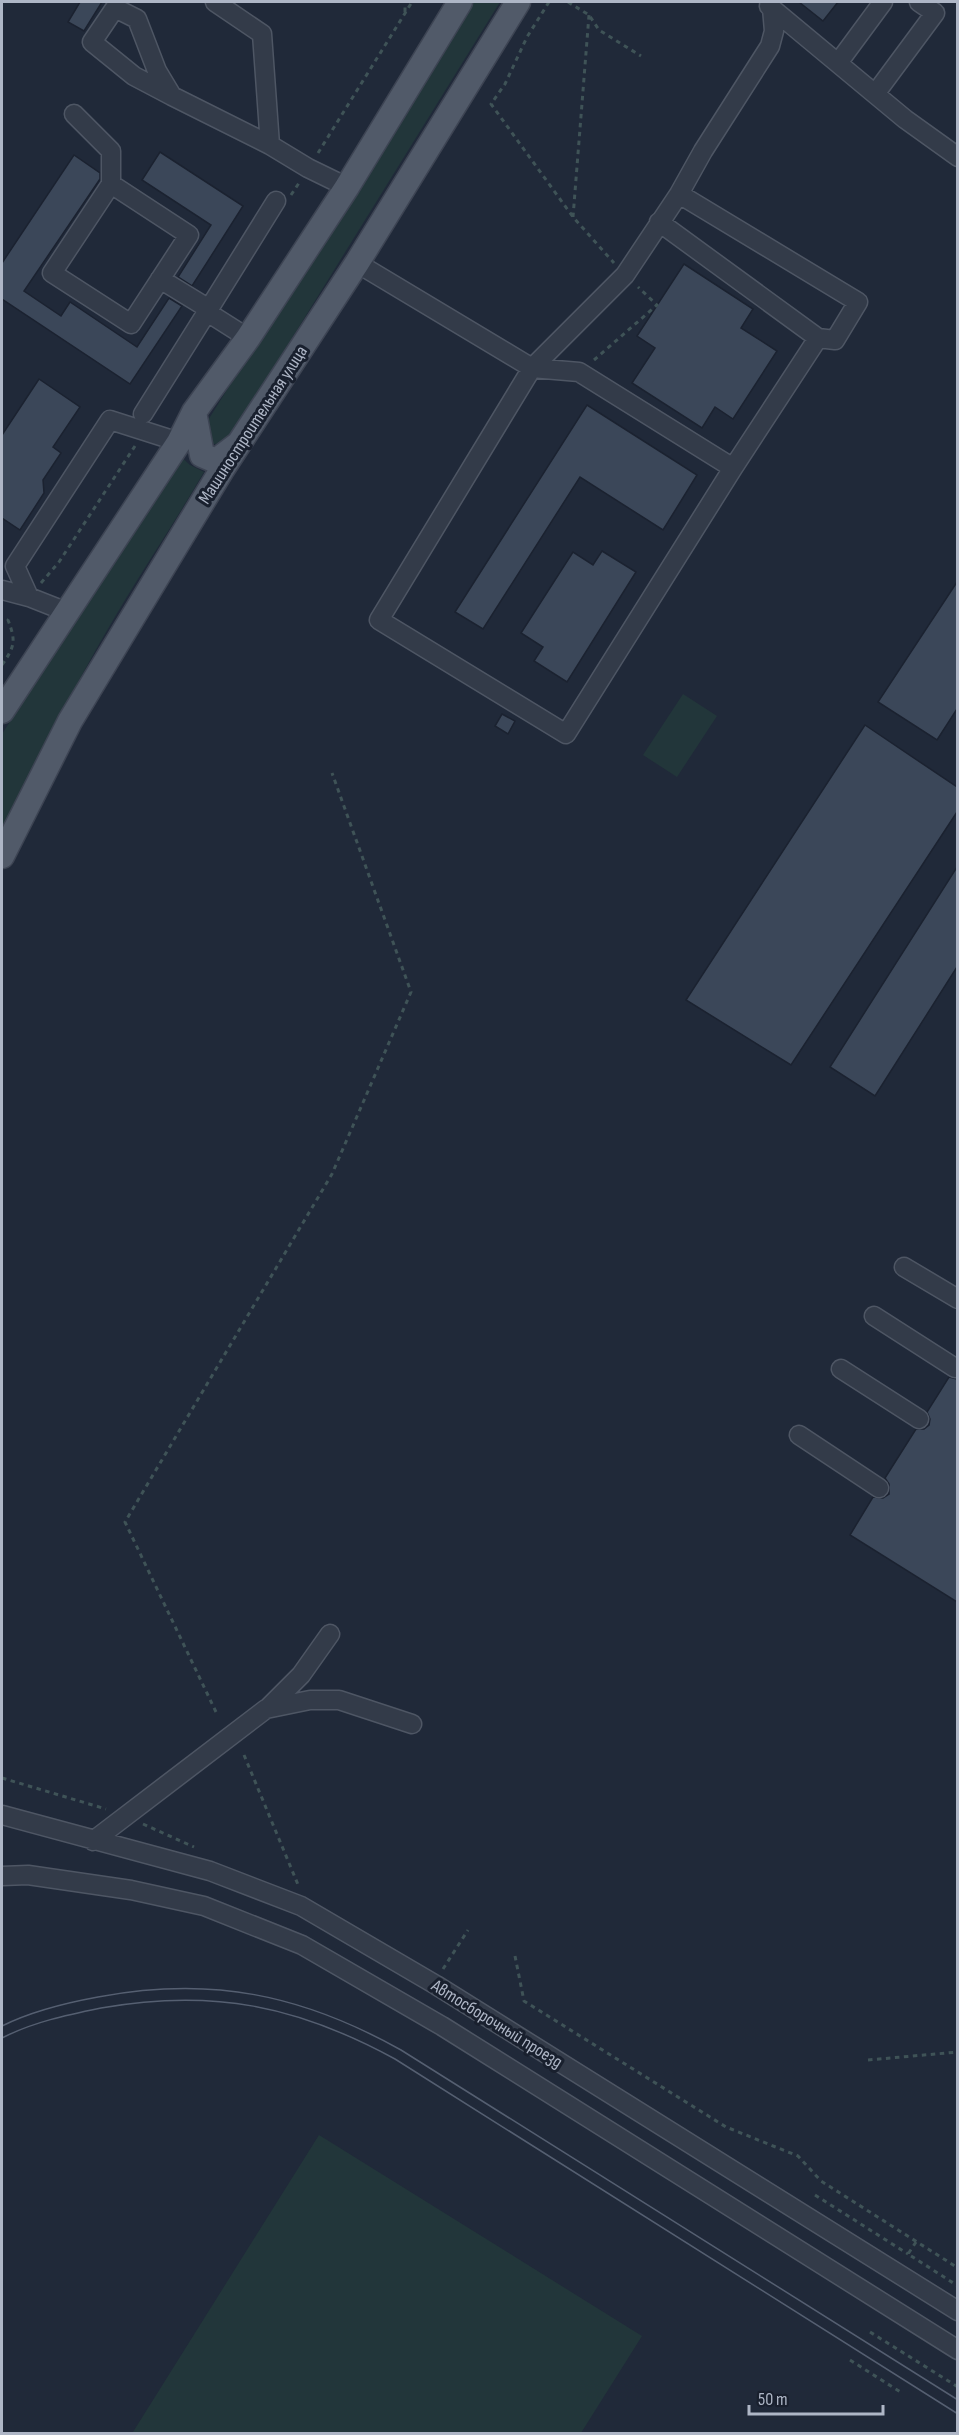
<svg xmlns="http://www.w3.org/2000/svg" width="959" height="2435" font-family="'Sofia Sans Condensed',sans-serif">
	<rect width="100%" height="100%" fill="#202939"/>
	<!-- green -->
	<path fill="#22363a" d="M469,2h31l-273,441 -13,1 -7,-7 -2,-12z
		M176,452l14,13 14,7c-26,45 -55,88 -82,133 -44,73 -82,150 -120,226v-97l33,-51z
		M683,694l34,22 -40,61 -34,-22z
		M319,2135l323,201 -61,97 -448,-1z"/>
	<!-- building -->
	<path fill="#3b4759" stroke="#1b2230" stroke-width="1.5" d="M80,2h22l-18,29 -16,-9z
		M799,2h39l-15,19z
		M160,152l83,54 -51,80 -14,-9 33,-52 -69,-45z
		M74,155l26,18v6l-76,112 37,25 9,-14 67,45 32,-49 13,8 -52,78 -128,-85v-36z
		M684,264l69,45 -12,19 36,23 -44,68 -18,-12 -13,21 -70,-45 23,-35 -18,-12z
		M39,379l41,28 -27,40 8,6 -18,27 1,13 -24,37 -18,-12v-83z
		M587,405l110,70 -34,55 -83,-53 -97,152 -28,-17z
		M602,551l34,21 -69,110 -33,-21 9,-14 -22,-14 52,-81 20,13z
		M957,582v127l-20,31 -59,-38z
		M502,714l13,7 -7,13 -13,-8z
		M865,725l92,62v25l-166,253 -105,-65z
		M957,867v100l-82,129 -45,-29z
		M949,1377l8,2v223l-107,-67 23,-38 10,1 6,-4v-10l-4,-6 31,-49h8l5,-4 1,-6 -3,-7z"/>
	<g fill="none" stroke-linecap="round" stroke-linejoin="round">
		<!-- minor casing -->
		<g stroke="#4e5664" stroke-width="21">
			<path id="minor" d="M215,2l47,32 8,111
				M769,6l136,113 53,38
				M838,63l45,-61
				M875,94l60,-81 -16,-11
				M172,96l-38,-20 -42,-34 23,-34 22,11 20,52 15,25 98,49 38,23 39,19
				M74,114l37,37v33
				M111,184l78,51 -58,89 -79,-51z
				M679,194l179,108 -23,38 -17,-2
				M659,222l159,116 -85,130 -167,266 -187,-114 153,-252 93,-93 54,-81 24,-43 67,-105 4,-15 -2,-23
				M357,263l175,105 47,4 154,96
				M160,279l49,30
				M248,338l-41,-26 69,-111
				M143,414l64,-102
				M2,590l27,7
				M67,612l-38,-15 -14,-31 95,-146 69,22
				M904,1267l54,32
				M874,1316l81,52
				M841,1369l78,50
				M799,1435l80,53
				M268,1708l33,-33 29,-41
				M2,1815l208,56 91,35 135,79 522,326
				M93,1841l173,-132 44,-9h29l73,24
				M2,1876l26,-1 103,15 73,16 98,39 140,81 516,324"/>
		</g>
		<!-- major casing -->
		<g stroke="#3d4453" stroke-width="27">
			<path id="major" d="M194,412l8,43 14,6 21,-16
				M2,711l177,-269 15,-30 54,-74 99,-151 113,-185
				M2,856l68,-135 153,-253 134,-205 161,-261"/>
		</g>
		<!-- path -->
		<path stroke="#3f5357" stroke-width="3" stroke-dasharray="4.5 4.5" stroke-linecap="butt" d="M549,2l-22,35 -22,47 -14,20 82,113 41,46
			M568,2l21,13 10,15 42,26
			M405,12v-10
			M318,153l94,-151
			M291,195l8,-12
			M573,217l16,-202
			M594,360l63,-55 -19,-18
			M41,583l18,-21 76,-116
			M2,665c13,-19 14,-24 6,-45l2,-2
			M216,1712l-91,-190 207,-348 79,-182 -79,-219
			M244,1755l55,132
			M2,1778l104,31
			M143,1824l51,23
			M515,1956l9,45 202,126 72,29 23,25 137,87
			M443,1969l25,-39
			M868,2060l90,-8
			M815,2195l93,59
			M916,2242l-8,12 50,32
			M870,2332l88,55
			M850,2360l52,33"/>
		<!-- minor -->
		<use href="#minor" stroke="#333b49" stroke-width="18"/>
		<!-- major -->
		<use href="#major" stroke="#515a69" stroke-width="24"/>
		<!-- tram -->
		<path stroke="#555f71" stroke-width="1.5" d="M2,2026c30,-15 63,-23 96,-29 113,-21 203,-3 303,53l557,350
			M2,2038c31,-16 65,-23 99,-30 111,-20 197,-2 294,51l563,355"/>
	</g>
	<g text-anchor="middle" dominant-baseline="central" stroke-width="6" stroke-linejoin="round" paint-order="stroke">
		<!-- street labels -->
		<g font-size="18" fill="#aeb6c6" stroke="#19202e">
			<text transform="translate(253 425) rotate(-57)">Машиностроительная улица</text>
			<text transform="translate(497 2024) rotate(32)">Автосборочный проезд</text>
		</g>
	</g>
	<!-- border -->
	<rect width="959" height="2435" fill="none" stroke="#aeb6c6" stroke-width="6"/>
	<!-- scale -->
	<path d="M749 2405v9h134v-9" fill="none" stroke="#aeb6c6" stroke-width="3"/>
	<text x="758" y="2405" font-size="18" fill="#aeb6c6" stroke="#19202e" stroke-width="4.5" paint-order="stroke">50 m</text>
</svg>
